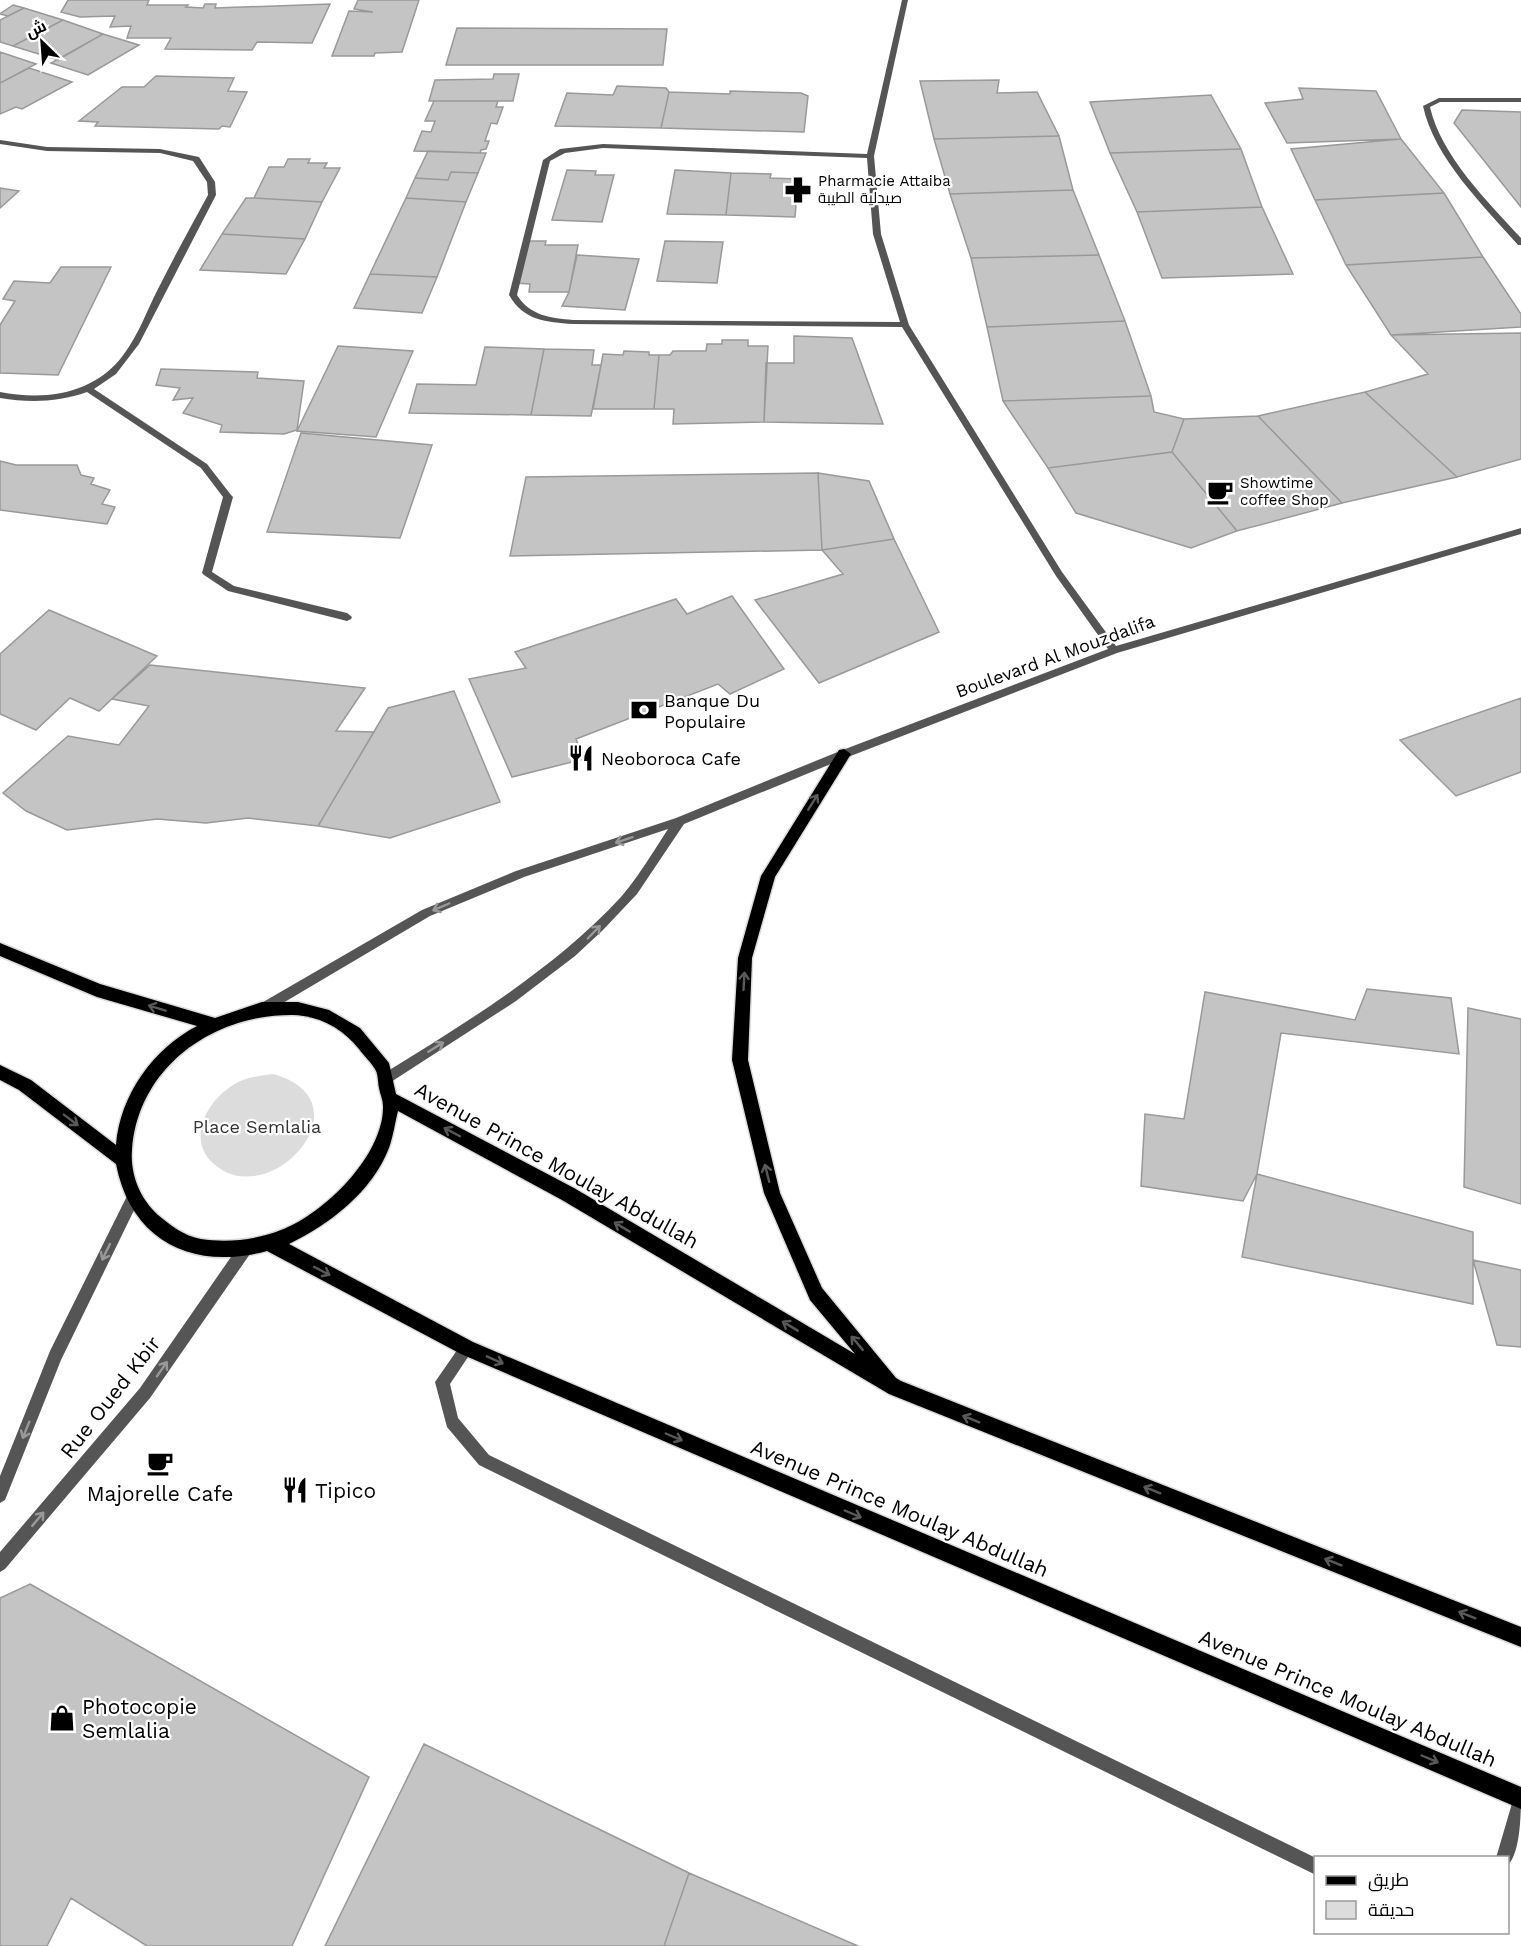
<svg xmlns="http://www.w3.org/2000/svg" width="1521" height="1946" font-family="'Work Sans',Cairo,sans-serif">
	<rect width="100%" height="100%" fill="#fff"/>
	<!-- green -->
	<path fill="#dcdcdc" d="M273,1074c98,27 -3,140 -59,90 -27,-23 -9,-60 16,-77 12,-9 28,-11 43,-13z"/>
	<!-- building -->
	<path fill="#c4c4c4" stroke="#999" stroke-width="1.5" d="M68,0h81l-2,5h41l-2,2 17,1 2,-4h11l-1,4 115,-4 -18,39 -55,-1 -5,8 -87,-1 6,-11h-44l4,-12 -21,1 5,-11 -35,1 -19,-5z
		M358,0h61l-17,52 -27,1 -1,3h-42l17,-45 24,1 -19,-3z
		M13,5l11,3 -16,8 -8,-2z
		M24,8l39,12 -50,26 -13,-4v-22z
		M63,20l40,14 -45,26 -45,-14z
		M457,28l210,1 -4,36h-217z
		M103,34l36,11 -51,30 -37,-12z
		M0,52l36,12 -36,19z
		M29,68l43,14 -50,27 -6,-2 -16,7v-31z
		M494,74h25l-6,27h-84l6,-21 58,-1z
		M156,76l78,2 -6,13 19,1 -17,35 -8,-1 -3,3 -124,-3 3,-4 -19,-1 43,-34h22z
		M999,80l-2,13 40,-1 22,44 -125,3 -14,-58z
		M617,86l49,2 3,4 -8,36 -106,-2 12,-33 46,2z
		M1299,88l77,3 25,48 -114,4 -22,-40 38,-4z
		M730,91l71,2 7,3 -4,36 -143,-4 8,-36 61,2z
		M1211,95l30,54 -131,4 -20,-51z
		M434,101h64l-2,6h7l-6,17 -6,-1 -6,18h4l-3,8 -5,1 -1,3 -66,-2 8,-20 9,1 4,-11h-10z
		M1462,110l59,2v95l-67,-84z
		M1059,136l14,54 -123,4 -16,-55z
		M1401,139l43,54 -129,7 -24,-51z
		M1241,149l21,58 -125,5 -27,-59z
		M428,151l52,2h6l-8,20 -27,-1 -3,8 -33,-2z
		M288,159h22l-2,4h19l-3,5h16l-18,34 -68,-4 15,-31h15z
		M567,170l29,1 -1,4h19l-12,47 -50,-2z
		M675,170l56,3 -5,42 -59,-1z
		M451,172l27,1 -12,29 -60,-4 9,-20 33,2z
		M731,173l40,1 -1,4 28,1 -3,38 -69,-2z
		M0,188l19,3 -19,17z
		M1073,190l26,65 -128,3 -21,-64z
		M1444,193l39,64 -137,8 -31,-65z
		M246,198h8l68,4 -17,37 -83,-5z
		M406,198l60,4 -29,75 -67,-3z
		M1262,207l31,67 -131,4 -25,-66z
		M222,234l83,5 -19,35 -86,-4z
		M525,241h21l-1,4h33l-9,47h-40l1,-8 -15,-1z
		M665,241l58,1 -6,41 -60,-2z
		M577,255l62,4 -14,51 -63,-4 7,-14z
		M1099,255l26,66 -138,6 -16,-69z
		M1483,257l38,57v13l-130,8 -45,-70z
		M61,267h50l-53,108 -58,-2v-48l15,-24 -12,-2 11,-18 36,2z
		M370,274l67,3 -15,36 -68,-5z
		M1125,321l26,75 -148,5 -16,-74z
		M1521,333v126l-64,18 -92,-85 63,-18 -37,-39z
		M794,336l58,2 31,86 -119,-2 2,-59h28z
		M722,340h26v6h20l-4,76 -91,2 1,-15h-20l5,-54h11l3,-4h33l1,-7h15z
		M338,346l75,5 -37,86 -79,-6z
		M485,347l59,2 -13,66 -122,-2 8,-29 59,1z
		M544,349l50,1 -2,15h9l-10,51 -60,-1z
		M624,351l25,1v3h10l-5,54h-61l10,-55 20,1z
		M161,369l97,3 -1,6 47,3 -7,49 -13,4 -64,-2 2,-7 -39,-12 10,-15 -20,2 7,-12 -24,-3z
		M1365,392l92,85 -115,26 -84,-87z
		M1151,396l3,16 30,7 -12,33 -124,16 -45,-67z
		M1258,416l84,87 -105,28 -65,-79 12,-33z
		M301,433l131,12 -32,93 -133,-6z
		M1172,452l65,79 -46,17 -115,-35 -28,-45z
		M0,461l16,4h61l4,10 13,3 -3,6 19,6 -8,14 13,3 -8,17 -107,-14z
		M818,473l4,77 -312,6 16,-79z
		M818,473l51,8 25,58 -72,11z
		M894,539l45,93 -120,51 -64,-83 88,-26 -21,-24z
		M732,596l52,73 -54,25 -12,-10 -142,55 8,20 -72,18 -43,-98 57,-11 -11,-16 161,-53 11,15z
		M49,610l108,46 -58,55 -29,-13 -34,32 -36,-16v-60z
		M150,665l215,23 -29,43 38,1 -56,94 -70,-8 -42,5 -49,-4 -90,11 -41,-19 -23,-18 65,-57 51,9 30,-39 -37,-7z
		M454,691l46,111 -110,36 -72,-12 70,-118z
		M1521,698v74l-65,24 -56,-56z
		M1367,989l84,9 8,56 -178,-21 -24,141 -14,27 -102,-15 4,-72 39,5 21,-127 150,28z
		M1468,1008l53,11v185l-57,-17z
		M1257,1174l216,58v72l-231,-47z
		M1473,1260l48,10v77l-24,-2z
		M30,1584l339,193 -77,169h-145l-76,-48 -24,48h-47v-348z
		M424,1744l265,129 -25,73h-339z
		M689,1873l169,73h-194z"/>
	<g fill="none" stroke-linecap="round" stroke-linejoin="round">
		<!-- primary casing -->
		<g stroke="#dbdbdb" stroke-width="3">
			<path id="primary" d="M844,749l7,5 -76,123 -23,81 -4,102 32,133 42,95 74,90 5,3 620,246v20l-632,-253 -327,-194 -164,-89c-3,12 -5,26 -9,37 -17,44 -59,76 -100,96l184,98 1048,445v22l-1060,-455 -194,-103c-73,20 -136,-9 -151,-87l-97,-74 -19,-10v-15l31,15 85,65c4,-50 37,-96 81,-119l-100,-29 -97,-41v-13l100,41 115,34 47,-16h36l31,8 31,18 29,35 7,31 178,94 281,166 -45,-54 -46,-107 -32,-133 6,-102 23,-82 78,-126zM293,1015c27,1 49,13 66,34 5,7 13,14 17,22 2,4 2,12 3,17 1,6 4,12 4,18 1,49 -59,108 -102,124 -25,10 -54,13 -80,9 -17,-3 -31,-14 -43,-24 -18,-16 -28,-41 -26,-65 6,-83 81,-136 161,-135z"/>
		</g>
		<!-- service -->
		<path fill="#555" fill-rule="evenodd" d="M467,1341l5,2 2,5 -24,36 8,34 31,37 827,403v17l-837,-410 -32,-38 -12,-45 27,-39z
			M1521,1792c0,19 0,60 -13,73v-7h-12l17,-58 2,-6z"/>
		<!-- minor -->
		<path fill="#555" fill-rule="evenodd" d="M902,0h6l-34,156 7,78 28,91 153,247 54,74 405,-118v6l-404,119 -269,104 -164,67 -47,70 -34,36 -28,26 -59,45 -125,81 -4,2 -4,-2 -2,-4 2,-4c84,-52 170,-104 238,-177 18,-21 32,-45 47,-68l-144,48 -94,39 -164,97 -4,1 -4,-1 -2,-4 2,-4 164,-95 94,-39 160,-53 164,-67 268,-102 -52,-73 -154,-249 -329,-3c-27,-2 -49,-3 -64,-29l34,-135 17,-11 43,-5 264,10zM603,148l264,10 6,76 27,88 -327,-2c-22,-2 -43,-4 -56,-25l33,-134 15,-8z
			M1439,98h82v4h-81l-10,5c11,49 58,95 91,131v7h-3c-34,-39 -84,-87 -95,-139z
			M0,140l47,7 113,2 39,8 16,25 1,13 -77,149 -23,30 -22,15 113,75 24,31 2,2 -21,75 22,14 113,27 5,4 -1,2 -4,2 -119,-30 -24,-16 -2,-2 21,-76 -22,-29 -114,-76c-28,10 -57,11 -87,6v-6c46,9 95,2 124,-38 15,-20 23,-44 34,-65 16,-32 33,-63 50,-94l-1,-13 -14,-21 -33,-8 -113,-2 -47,-7z
			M132,1194l5,2 2,4 -78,160 -56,140 -5,3v-27l50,-125 77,-155z
			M245,1242l5,2 2,5 -2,5 -100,144 -145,171 -5,3v-20l140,-164 100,-144z"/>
		<!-- primary -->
		<use href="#primary" fill="#000" fill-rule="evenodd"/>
	</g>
	<!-- one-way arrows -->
	<defs><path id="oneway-shaft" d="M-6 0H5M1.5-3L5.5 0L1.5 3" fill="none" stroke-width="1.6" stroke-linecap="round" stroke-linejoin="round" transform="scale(1.5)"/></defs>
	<g stroke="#595959">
		<use href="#oneway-shaft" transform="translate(813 802) rotate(-58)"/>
		<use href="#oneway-shaft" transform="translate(744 981) rotate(-87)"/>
		<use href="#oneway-shaft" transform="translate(157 1008) rotate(-163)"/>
		<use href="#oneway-shaft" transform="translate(71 1120) rotate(37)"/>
		<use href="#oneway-shaft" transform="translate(452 1132) rotate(-152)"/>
		<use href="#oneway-shaft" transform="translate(767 1173) rotate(-104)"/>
		<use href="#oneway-shaft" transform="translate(622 1227) rotate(-149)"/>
		<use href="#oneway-shaft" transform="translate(322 1271) rotate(28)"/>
		<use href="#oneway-shaft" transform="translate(790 1326) rotate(-149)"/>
		<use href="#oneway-shaft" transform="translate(857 1343) rotate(-130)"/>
		<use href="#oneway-shaft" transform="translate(495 1360) rotate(24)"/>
		<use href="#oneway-shaft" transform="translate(971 1419) rotate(-158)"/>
		<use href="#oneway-shaft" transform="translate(674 1437) rotate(23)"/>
		<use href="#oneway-shaft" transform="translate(1152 1490) rotate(-158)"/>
		<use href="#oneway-shaft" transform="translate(853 1514) rotate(23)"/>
		<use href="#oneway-shaft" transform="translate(1333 1562) rotate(-158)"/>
		<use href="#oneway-shaft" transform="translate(1467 1615) rotate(-158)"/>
		<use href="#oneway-shaft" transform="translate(1430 1759) rotate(23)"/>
	</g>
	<g stroke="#999">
		<use href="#oneway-shaft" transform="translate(624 840) rotate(162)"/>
		<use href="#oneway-shaft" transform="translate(441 907) rotate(157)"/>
		<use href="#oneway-shaft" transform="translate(594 932) rotate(-46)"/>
		<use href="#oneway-shaft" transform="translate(436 1047) rotate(-32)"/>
		<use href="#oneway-shaft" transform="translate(106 1252) rotate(116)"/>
		<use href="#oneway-shaft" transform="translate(162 1369) rotate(-55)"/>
		<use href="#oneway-shaft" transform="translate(26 1430) rotate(112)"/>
		<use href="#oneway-shaft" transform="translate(38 1519) rotate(-50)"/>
	</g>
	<!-- icons -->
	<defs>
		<g id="pharmacy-bare" transform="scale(2.07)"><path d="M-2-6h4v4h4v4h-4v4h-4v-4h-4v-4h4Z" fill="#000" stroke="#fff" stroke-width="2.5" paint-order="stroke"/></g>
		<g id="cafe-bare" transform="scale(2.07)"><path d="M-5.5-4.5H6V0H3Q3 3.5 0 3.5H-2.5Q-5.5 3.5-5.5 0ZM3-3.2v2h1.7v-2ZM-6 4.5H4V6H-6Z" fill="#000" stroke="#fff" stroke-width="2.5" paint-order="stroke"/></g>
		<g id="bank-bare" transform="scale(2.07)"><path d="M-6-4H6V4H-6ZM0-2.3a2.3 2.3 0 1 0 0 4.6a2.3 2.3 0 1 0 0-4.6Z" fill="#000" stroke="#fff" stroke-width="2.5" paint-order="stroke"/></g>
		<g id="restaurant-bare" transform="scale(2.07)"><path d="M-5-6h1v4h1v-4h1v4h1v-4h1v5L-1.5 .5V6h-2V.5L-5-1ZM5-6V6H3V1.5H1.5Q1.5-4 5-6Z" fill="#000" stroke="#fff" stroke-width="2.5" paint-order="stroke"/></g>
		<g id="shop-bare" transform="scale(2.07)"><path d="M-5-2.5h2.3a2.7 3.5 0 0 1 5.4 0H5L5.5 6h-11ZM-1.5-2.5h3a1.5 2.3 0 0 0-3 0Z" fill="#000" stroke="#fff" stroke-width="2.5" paint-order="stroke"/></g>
	</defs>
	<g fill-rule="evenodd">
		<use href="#pharmacy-bare" x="798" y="190"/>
		<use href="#cafe-bare" x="1220" y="492"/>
		<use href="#bank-bare" x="644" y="710"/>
		<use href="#restaurant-bare" x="581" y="758"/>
		<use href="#cafe-bare" x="160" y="1463"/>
		<use href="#restaurant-bare" x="295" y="1490"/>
		<use href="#shop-bare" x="62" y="1718"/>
	</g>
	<g text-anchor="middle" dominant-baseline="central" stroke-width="4.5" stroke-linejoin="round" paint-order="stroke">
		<!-- far-poi labels -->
		<g font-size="15" fill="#000" stroke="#fff" text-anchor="start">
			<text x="818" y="181">Pharmacie Attaiba<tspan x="818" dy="17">صيدلية الطيبة</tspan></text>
			<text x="1240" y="483">Showtime<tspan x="1240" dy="17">coffee Shop</tspan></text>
		</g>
		<!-- street labels -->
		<g font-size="18" fill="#000" stroke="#fff">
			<text transform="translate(1055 656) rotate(-20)">Boulevard Al Mouzdalifa</text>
		</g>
		<!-- poi labels -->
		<g font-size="18" fill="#000" stroke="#fff" text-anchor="start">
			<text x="664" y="700">Banque Du<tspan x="664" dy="21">Populaire</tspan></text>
			<text x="601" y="758">Neoboroca Cafe</text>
		</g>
		<!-- park labels -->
		<g font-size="18" fill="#333" stroke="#fff">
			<text x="257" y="1126">Place Semlalia</text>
		</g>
		<!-- near-street labels -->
		<g font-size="21" fill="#000" stroke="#fff">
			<text transform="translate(557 1165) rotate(29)">Avenue Prince Moulay Abdullah</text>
			<text transform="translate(110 1397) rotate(-52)">Rue Oued Kbir</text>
			<text transform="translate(900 1508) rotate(23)">Avenue Prince Moulay Abdullah</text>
			<text transform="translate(1348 1698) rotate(23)">Avenue Prince Moulay Abdullah</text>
		</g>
		<!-- near-poi labels -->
		<g font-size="21" fill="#000" stroke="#fff" text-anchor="start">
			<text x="315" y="1490">Tipico</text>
			<text x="160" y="1493" text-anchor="middle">Majorelle Cafe</text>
			<text x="82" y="1706">Photocopie<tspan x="82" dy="24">Semlalia</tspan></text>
		</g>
	</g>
	<!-- legend -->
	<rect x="1314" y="1856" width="195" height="78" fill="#ffffff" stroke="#999999" stroke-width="1.5"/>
	<rect x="1326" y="1876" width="30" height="9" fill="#000000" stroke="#999999" stroke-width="1.5"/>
	<text x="1368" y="1886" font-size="18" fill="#000000">طريق</text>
	<rect x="1326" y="1901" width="30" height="18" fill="#dcdcdc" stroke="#999999" stroke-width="1.5"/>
	<text x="1368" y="1916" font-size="18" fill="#000000">حديقة</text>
	<!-- north arrow -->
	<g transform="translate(42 42) rotate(335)" stroke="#ffffff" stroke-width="4.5" paint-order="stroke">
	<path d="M0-4.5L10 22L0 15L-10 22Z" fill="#000000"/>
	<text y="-9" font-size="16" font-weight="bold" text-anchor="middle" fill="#000000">ش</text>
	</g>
</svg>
